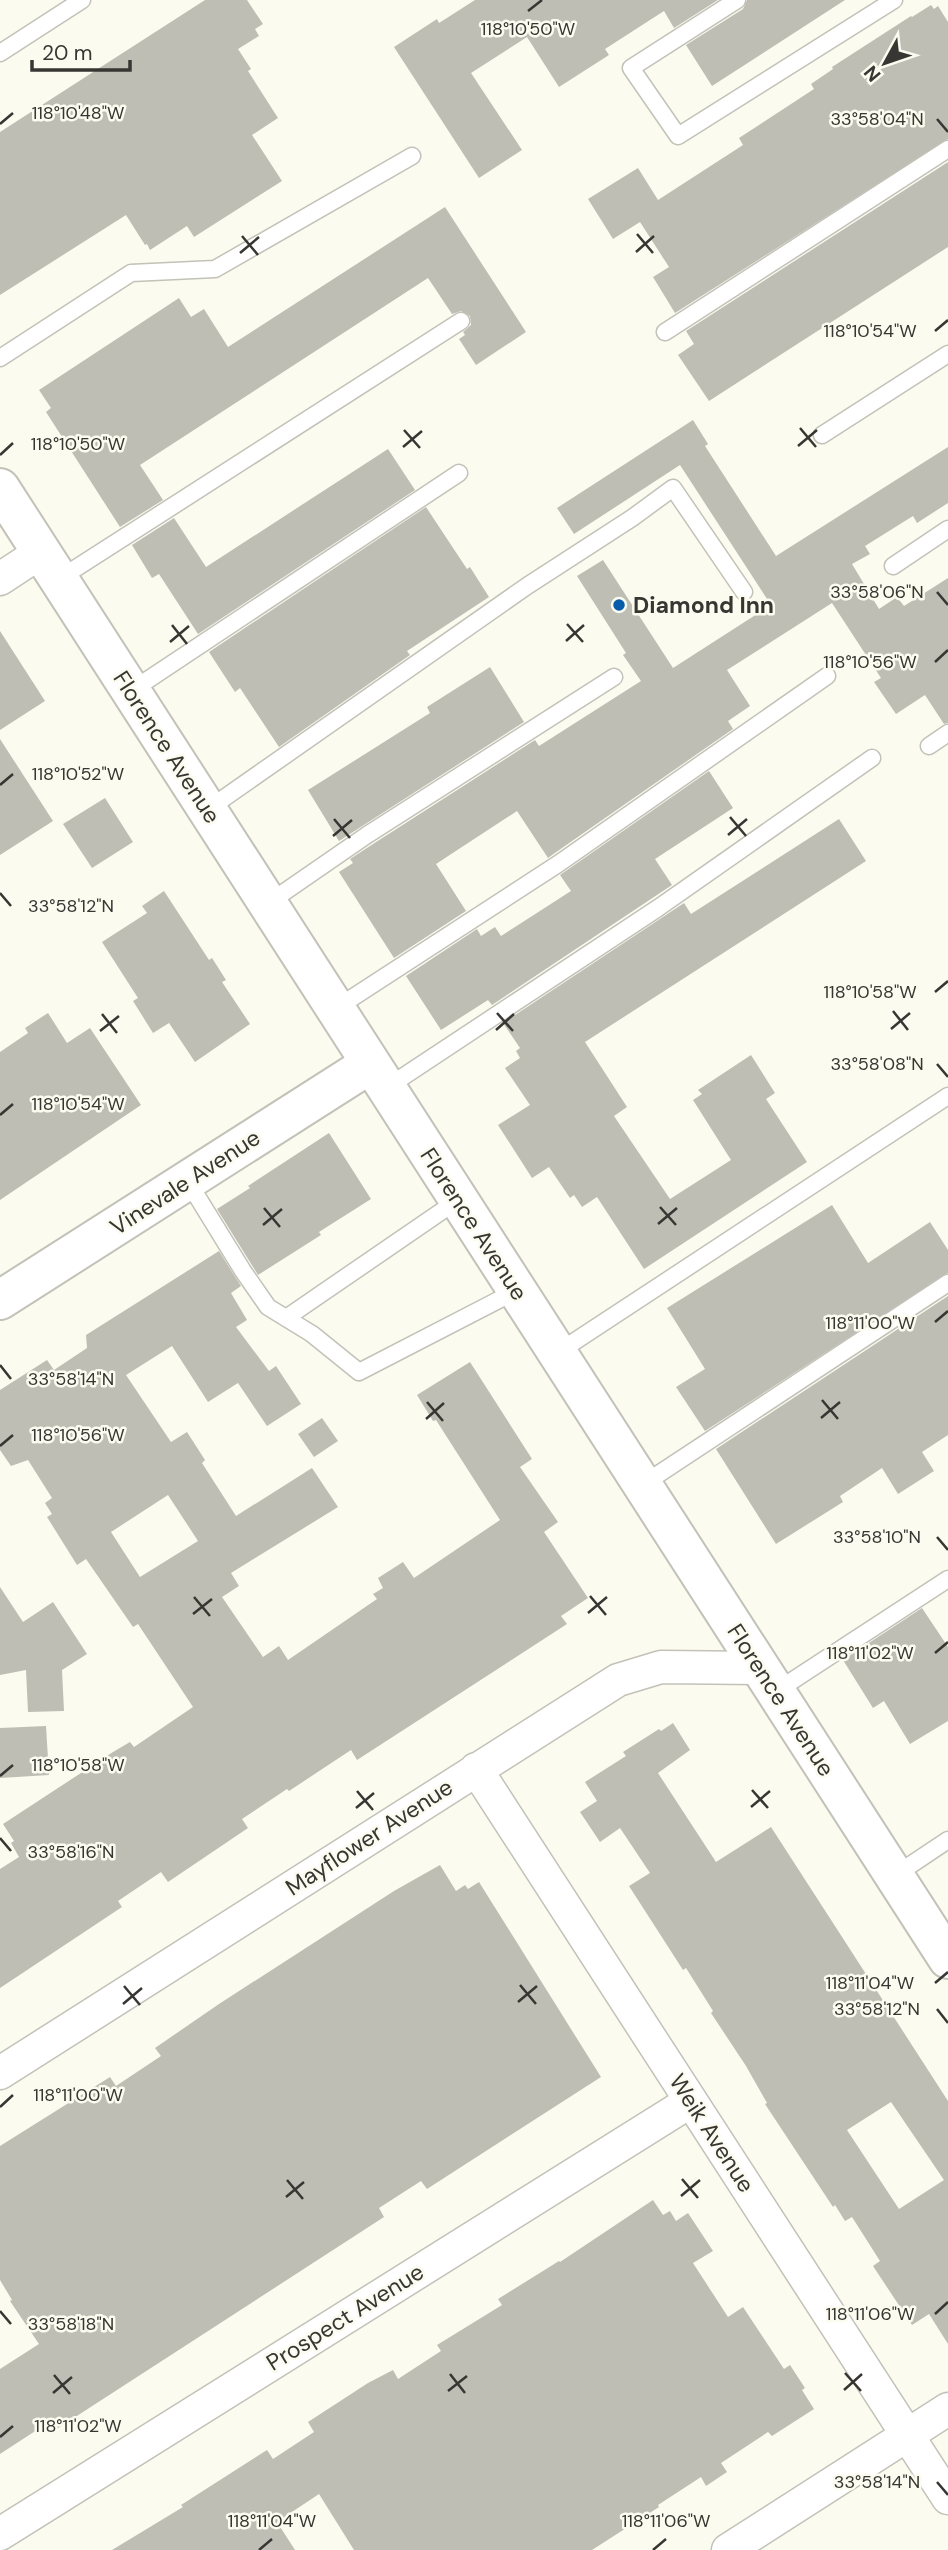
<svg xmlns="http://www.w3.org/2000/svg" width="948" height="2550" font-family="'DM Sans',sans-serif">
	<rect width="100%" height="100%" fill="#fbfbf0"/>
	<!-- building -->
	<path fill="#bebeb4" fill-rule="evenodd" d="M205,0h42l16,24 -8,5 4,7 -21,13 13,20 -3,2 30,47 -26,17 30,46 -88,56 -7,-11 -37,24 -3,-6 -2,1 -19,-30 -126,80v-163z
		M475,0h243l-44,28 -10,-17 -59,38 4,6 -50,32 -32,-50 -56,36 51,77 -43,28 -85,-131 43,-28 2,4z
		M747,0h98l-133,86 -26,-41 57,-36z
		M931,5l3,4 4,-3 10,16v117l-273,174 -22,-36 16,-10 -29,-45 -27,17 -25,-40 50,-31 20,32 85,-55 -4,-7 75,-49 -3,-5 22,-15 -1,-2 79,-51 1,1z
		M948,162v85l-239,154 -31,-46 16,-11 -8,-13z
		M445,207l81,125 -50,33 -17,-26 6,-4 -2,-3 8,-7 -1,-9 -9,-5 -9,3 -24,-36 -288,187 23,35 -43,27 -74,-115 5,-4 -12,-18 140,-92 12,19 13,-8 24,38z
		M693,420l15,24 -3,2 71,110 172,-109v56l-31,20 -4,-7 -48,30 5,8 -18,10 27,45 18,-12 7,9 44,-28v145l-4,1 -19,-29 -29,19 -22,-32 7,-4 -49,-75 -105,67 23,36 -22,15 5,8 -181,126 -4,3 -31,-47 -81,53 30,47 -72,47 -55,-86 14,-9 -3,-4 23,-15 162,-104 4,6 102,-65 -18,-26 3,-2 -49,-77 26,-16 70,108 98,-63 -91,-140 -106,69 -17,-26z
		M388,449l27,41 -217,144 -39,-60 -7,4 -20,-33 42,-27 32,49z
		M426,507l41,62 3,-2 19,30 -82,54 3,4 -131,92 -39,-59 -5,4 -26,-40z
		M0,631l45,70 -45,29z
		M490,667l34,55 -185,119 -31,-51 122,-77 -3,-6z
		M0,739l53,82 -53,34z
		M709,771l24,37 -78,51 17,26 -180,120 -4,-5 -47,30 -35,-54 71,-47 4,7 14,-9 6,9 70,-45 -11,-16z
		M105,798l28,44 -41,26 -29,-44z
		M839,819l27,42 -281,181 42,65 -13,9 56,83 61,-39 -38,-60 9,-6 -4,-4 53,-35 24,38 -9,6 41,63 -163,107 -47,-72 -15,10 -8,-12 -4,3 -21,-31 -17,11 -34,-53 32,-20 -25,-37 15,-10 -4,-7 4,-3 -17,-25 181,-120 7,11z
		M164,891l45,69 3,-2 14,22 -4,2 28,42 -55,38 -26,-39 -16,10 -20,-32 5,-3 -36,-56 45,-29 -5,-7z
		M48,1013l19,30 23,-15 51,77 -141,95v-148l28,-19 -3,-5z
		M329,1133l42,66 -52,33 2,3 -63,40 -41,-66 33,-21 -2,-2z
		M832,1205l36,58 62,-41 18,28v23l-243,158 -29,-44 29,-18 -38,-61z
		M219,1251l22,35 -10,7 16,27 -11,7 33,44 7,-5 25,38 -34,22 -29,-43 -30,19 -36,-56 -46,29 45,67 16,-10 18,28 -3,3 34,53 76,-48 26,39 -107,66 8,13 -17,11 41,60 16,-11 9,14 89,-61 -4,-5 10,-6 -5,-10 25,-16 11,16 86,-58 -64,-100 -3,1 -16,-26 53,-33 62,97 -12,8 38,55 -14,10 44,66 -27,18 6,8 -210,136 -6,-10 -62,41 -2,-2 -45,30 6,9 -80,54 -7,-10 -43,29 4,6 -122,81v-119l19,-12 -8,-14 3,-2 -11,-17 110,-72 17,-10 4,5 59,-40 -55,-83 -5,3 -47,-68 -9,6 -30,-48 5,-3 -7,-11 7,-5 -24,-38 -17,6 -11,-16v-60l47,-30 7,10 33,-22 -1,-13zM168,1495l30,46 -58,36 -29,-45z
		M948,1296v139l-26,17 12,19 -36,23 -16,-26 -42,28 3,6 -67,42 -60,-95z
		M322,1418l16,23 -24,16 -16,-23z
		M0,1587l23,35 30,-20 34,52 -25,16 2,41 -36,1 -2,-42 -26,5z
		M922,1608l26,39v74l-38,23 -26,-43 -11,7 -30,-48z
		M673,1723l17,27 -32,23 58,89 55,-35 177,274v243l-19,-30 -17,11 -39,-59 7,-5 -28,-44 -7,4 -10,-16 -2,2 -68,-103 2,-1 -21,-37 -35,-53 2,-2 -27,-43 -3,2 -54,-84 21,-13 -30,-45 -20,14 -20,-30 17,-11 -12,-19 41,-26 -3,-4 36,-23 2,2zM891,2102l53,78 -45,29 -52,-79z
		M46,1726l3,49 -49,3v-50z
		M440,1865l16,26 9,-6 3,4 11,-7 122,195 -174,112 -6,-8 -42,27 5,9 -335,217 -6,-8 -43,28v-85l39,-25 -29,-43 2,-1 -12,-20v-134l110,-69 6,9 45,-30 -6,-8 64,-44 175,-113z
		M653,2200l10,15 7,-4 6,10 12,-8 25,38 -20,12 35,54 15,-10 41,62 6,-4 15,23 -3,2 12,19 -42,27 -4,-4 -47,31 6,9 -21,14 -5,-9 -43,28 1,2 -67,43h-238l-35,-56 -42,28 18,28h-183l71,-43 -2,-2 86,-55 6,9 41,-27 -6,-10 60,-39 25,-13 5,9 43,-28 -4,-6 65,-40 -4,-6 61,-38 1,1z"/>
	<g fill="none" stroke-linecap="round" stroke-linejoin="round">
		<!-- service casing -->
		<g stroke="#c3c2b8" stroke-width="19">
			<path id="service" d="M737,0l-106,68 47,68 216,-136
				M0,53l82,-53
				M665,332l283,-183
				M0,358l131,-85 84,-4 197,-113
				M822,435l126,-81
				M893,566l55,-37
				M59,579l402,-258
				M131,691l328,-218
				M929,746l19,-13
				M207,810l320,-224 105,-68 41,-30 71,104
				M267,904l100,-69 247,-158
				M335,1009l223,-145 269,-188
				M386,1088l272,-180 214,-150
				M187,1180l56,91 25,36 44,27 47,38 157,-81
				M286,1318l172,-118
				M557,1353l391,-257
				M642,1485l306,-202
				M775,1692l173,-113
				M894,1876l54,-36"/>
		</g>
		<!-- minor casing -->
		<g stroke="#c3c2b8" stroke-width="35">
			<path id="minor" d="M0,579l41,-27
				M476,1769l472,729
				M0,2073l618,-393 43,-13 99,1
				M0,2534l691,-433
				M728,2550l220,-141"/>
		</g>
		<!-- tertiary casing -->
		<g stroke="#c3c2b8" stroke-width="42">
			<path id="tertiary" d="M0,1300l370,-236"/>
		</g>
		<!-- primary casing -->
		<g stroke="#c3c2b8" stroke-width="42">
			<path id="primary" d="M0,488l948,1471"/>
		</g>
		<!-- service -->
		<use href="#service" stroke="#fff" stroke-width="16"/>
		<!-- minor -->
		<use href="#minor" stroke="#fff" stroke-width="32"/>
		<!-- tertiary -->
		<use href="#tertiary" stroke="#fff" stroke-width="38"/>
		<!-- primary -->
		<use href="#primary" stroke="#fff" stroke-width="38"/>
	</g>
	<!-- ticks -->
	<path fill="none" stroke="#373632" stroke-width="2.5" d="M528,11l14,-11M937,119l11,13M0,124l13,-11M637,234l16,19M242,236l16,19M636,252l18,-16M240,253l19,-16M935,331l13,-11M800,428l16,19M404,430l16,18M798,446l19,-16M403,447l19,-16M0,455l13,-12M937,592l11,13M567,624l16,18M172,625l15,19M566,641l18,-16M170,642l19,-16M935,662l13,-12M0,785l13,-11M730,817l16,19M334,819l16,19M728,835l19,-16M333,836l19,-16M0,893l11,13M935,992l13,-11M893,1011l15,19M497,1013l16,18M102,1014l15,19M891,1029l19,-16M496,1030l18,-16M100,1031l19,-15M937,1064l11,13M0,1115l13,-11M660,1207l16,18M264,1208l16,19M658,1224l19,-16M263,1225l19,-16M935,1322l13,-11M0,1365l11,14M822,1400l16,19M427,1402l16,19M821,1418l19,-16M426,1419l18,-16M0,1446l13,-11M937,1537l11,13M590,1596l16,19M194,1597l16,19M588,1613l19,-16M193,1614l19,-15M935,1653l13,-11M0,1776l13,-11M752,1790l16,18M357,1791l16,19M751,1807l19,-16M356,1808l18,-15M0,1838l11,13M935,1983l13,-11M520,1985l16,19M124,1986l16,19M518,2002l19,-16M123,2004l19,-16M937,2009l11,14M0,2107l13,-12M682,2179l16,19M287,2180l16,19M681,2196l19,-16M286,2197l18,-15M0,2311l11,13M935,2314l13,-12M845,2373l16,18M450,2374l15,19M54,2375l16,19M844,2390l18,-16M448,2391l19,-15M53,2393l19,-16M0,2437l13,-11M937,2482l11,13M259,2550l13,-11M653,2550l13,-11"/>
	<!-- markers -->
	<circle fill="#075daa" stroke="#fbfbf0" stroke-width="2.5" cx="619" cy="605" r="7"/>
	<g text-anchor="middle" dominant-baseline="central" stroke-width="5" stroke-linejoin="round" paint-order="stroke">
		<!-- poi labels -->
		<g font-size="23" font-weight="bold" fill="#373632" stroke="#fbfbf0" text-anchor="start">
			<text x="633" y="605">Diamond Inn</text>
		</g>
		<!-- street labels -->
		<g font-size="23" fill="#373632" stroke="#fbfbf0">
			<text transform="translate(167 747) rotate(57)">Florence Avenue</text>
			<text transform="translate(185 1182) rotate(-33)">Vinevale Avenue</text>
			<text transform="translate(474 1224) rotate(57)">Florence Avenue</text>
			<text transform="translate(781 1700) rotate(57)">Florence Avenue</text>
			<text transform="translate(369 1837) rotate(-33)">Mayflower Avenue</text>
			<text transform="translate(712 2133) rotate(57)">Weik Avenue</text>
			<text transform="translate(345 2317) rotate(-32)">Prospect Avenue</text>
		</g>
	</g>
	<g font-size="18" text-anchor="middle" fill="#373632" stroke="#fbfbf0" stroke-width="5" stroke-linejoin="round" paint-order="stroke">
		<text x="528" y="35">118°10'50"W</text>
		<text x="78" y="119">118°10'48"W</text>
		<text x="877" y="125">33°58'04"N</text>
		<text x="870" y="337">118°10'54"W</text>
		<text x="78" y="450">118°10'50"W</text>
		<text x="877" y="598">33°58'06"N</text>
		<text x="870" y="668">118°10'56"W</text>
		<text x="78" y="780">118°10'52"W</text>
		<text x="71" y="912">33°58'12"N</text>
		<text x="870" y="998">118°10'58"W</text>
		<text x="877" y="1070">33°58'08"N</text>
		<text x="78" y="1110">118°10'54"W</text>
		<text x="870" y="1329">118°11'00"W</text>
		<text x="71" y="1385">33°58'14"N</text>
		<text x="78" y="1441">118°10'56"W</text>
		<text x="877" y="1543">33°58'10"N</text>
		<text x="870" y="1659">118°11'02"W</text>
		<text x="78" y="1771">118°10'58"W</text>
		<text x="71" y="1858">33°58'16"N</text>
		<text x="870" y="1989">118°11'04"W</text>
		<text x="877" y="2015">33°58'12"N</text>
		<text x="78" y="2101">118°11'00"W</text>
		<text x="870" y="2320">118°11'06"W</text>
		<text x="71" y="2330">33°58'18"N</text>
		<text x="78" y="2432">118°11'02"W</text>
		<text x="877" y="2488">33°58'14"N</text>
		<text x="272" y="2527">118°11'04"W</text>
		<text x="666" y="2527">118°11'06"W</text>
	</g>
	<!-- north arrow -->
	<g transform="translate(885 63) rotate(230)" stroke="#fbfbf0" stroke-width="5" paint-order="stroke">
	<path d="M0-5L12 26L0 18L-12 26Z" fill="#373632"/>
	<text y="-10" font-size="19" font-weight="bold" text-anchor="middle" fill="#373632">N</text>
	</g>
	<!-- scale -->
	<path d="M32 60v10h98v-10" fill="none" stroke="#373632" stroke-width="3.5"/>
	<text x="42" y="60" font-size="21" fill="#373632" stroke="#fbfbf0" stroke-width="5" paint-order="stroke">20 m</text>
</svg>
